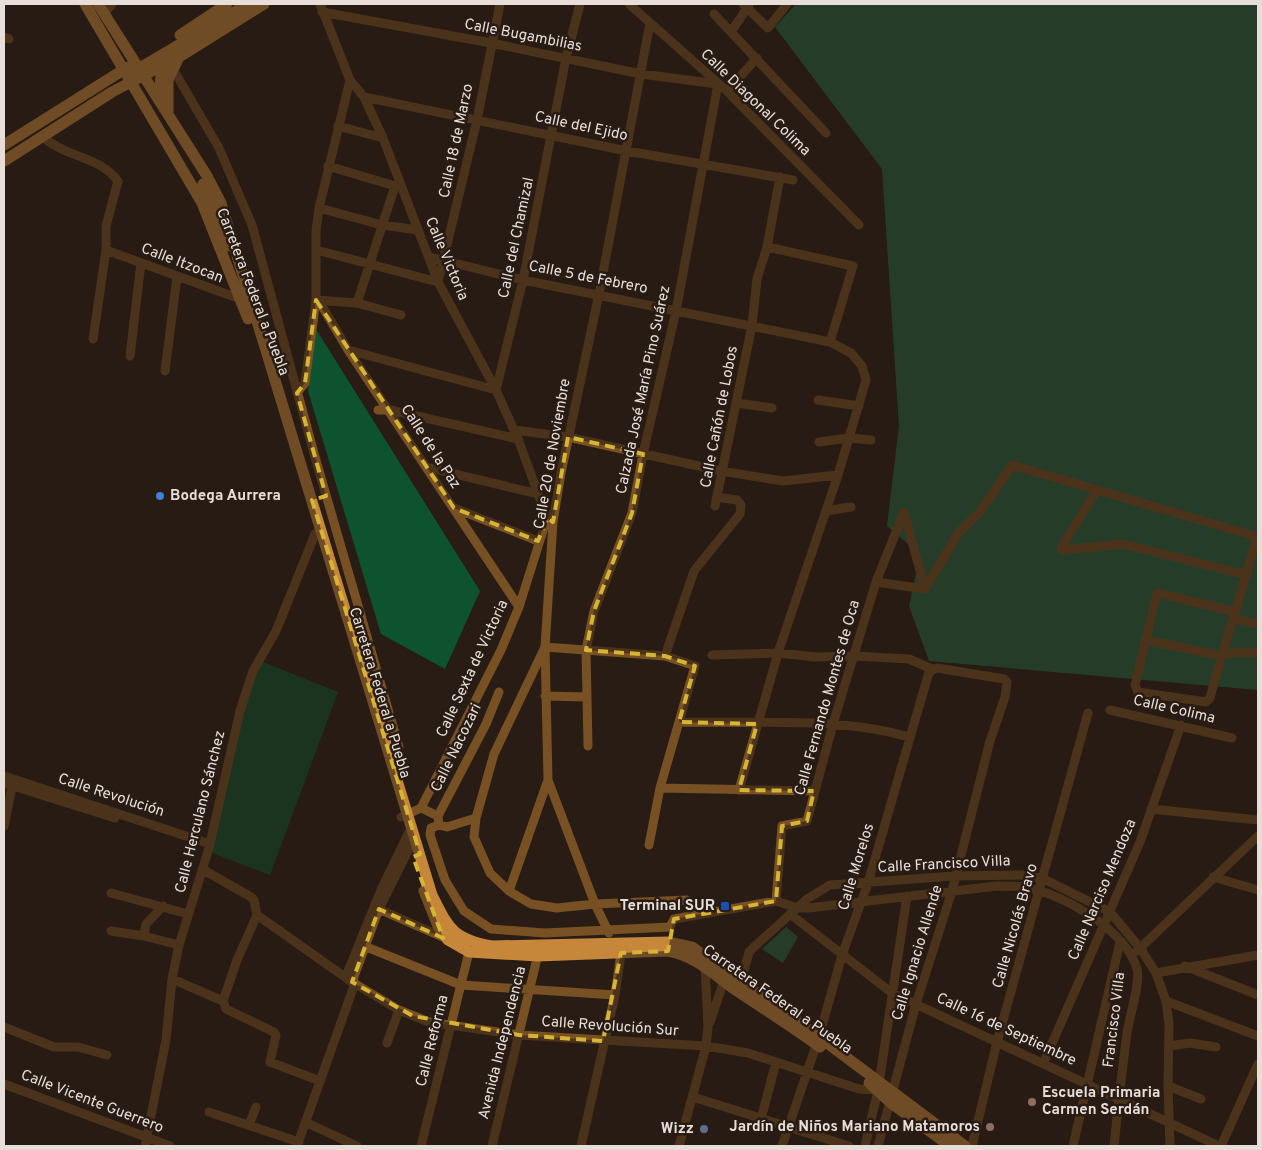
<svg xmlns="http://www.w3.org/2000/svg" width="1262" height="1150" font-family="Overpass,sans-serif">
	<rect width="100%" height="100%" fill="#281c14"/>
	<!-- green -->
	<path fill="#0d532f" d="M314,326l166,265 -35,78 -64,-35 -73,-243z
		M263,662l75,30 -68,183 -58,-22 32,-141 13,-40z"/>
	<!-- forest -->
	<path fill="#226640" d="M796,4h462v686l-329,-29 -20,-55 11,-52 -33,-28 12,-100 -17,-257 -107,-142z
		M786,927l12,10 -15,26 -21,-14z"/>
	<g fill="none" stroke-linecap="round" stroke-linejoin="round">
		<!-- minor -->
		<path stroke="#775124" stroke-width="9" d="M320,4l30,76 14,17 19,41 55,144 58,108 22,49 29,79 6,4
			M629,4l98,87 132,134
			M743,4l25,24 19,-24
			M322,12l169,31 150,31 77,10 -42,227 -33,143 -11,59 -38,98 -8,39 2,96
			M104,14l8,-10
			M714,14l112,119
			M731,32l18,-27
			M4,37l5,2
			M173,69l46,79 33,77 63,232 84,290
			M727,91l30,-33
			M364,97l263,54 166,29
			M338,126l45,12
			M43,137c24,21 56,19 75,44l-12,45v24l-13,89
			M328,166l67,20 5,-2
			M319,208l63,17 36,5
			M767,247l86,19 -23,76
			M106,250l137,50
			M316,250l122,32 39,-162 23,-116
			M429,257l94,23 307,62 21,11 11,13 4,14 -28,95 -60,178 -39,137
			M316,300l41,3 38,-117
			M319,301l29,49 171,257
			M357,303l44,12
			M348,350l148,40 27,-110 43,-222 14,-54
			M130,356l11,-93
			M165,371l12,-94
			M297,393l8,-10 11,-83v-69l3,-23 31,-128
			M818,400l41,6
			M737,403l35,5
			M378,410h12l128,29
			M514,430l54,7 153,34 62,10 55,-6
			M819,442l30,-4 22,2
			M426,467l112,27
			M1097,490l-36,58 1,2 61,-6 124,31
			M715,506l37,-181 5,-46 10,-32 13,-70
			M454,508l84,33
			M826,511l25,-4
			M876,582l49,7 34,-57 21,-20 32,-47 246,72
			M1236,612l-79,-19 -22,92 3,7 68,10 4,-4c14,-54 32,-107 47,-161
			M1234,619l24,5
			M1145,640l76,16 16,-4 21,1
			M712,655l66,-2 38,4 39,-1 54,3 23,10
			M665,656l29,-85 46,-57 1,-9 -4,-5 -20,-3
			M545,696l41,1
			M1110,710l122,28
			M679,722c76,2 156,-6 230,15
			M4,776l206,68
			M4,783l111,35
			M660,788l154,3
			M421,808l17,8 1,9 8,2 29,-9
			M1151,809l107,11
			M438,816l48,-92 13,-32
			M401,817l20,-9 80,-158 18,-43 28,-89
			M439,825l-8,3 -1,7 15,45 19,31 27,18 54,4 125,-6 4,-8 102,-18 22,7h10l189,-22c9,0 18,0 27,1 38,6 102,43 113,82 4,14 -8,48 -10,64 -5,37 -9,75 -13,113
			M4,826l9,-44
			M649,845l11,-57 35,-122 -30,-10 -120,-9 -51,107 -18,64 -2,19 16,36 19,18 22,13 26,4 38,-4 92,-4
			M202,869l49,28 3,3 3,15 95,67 47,28 30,12 90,13 187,11 42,7 111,36 19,1
			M1213,877l45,13
			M509,891l39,-111
			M111,893l77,21
			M776,901l6,-75 25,-5 26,-97 43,-142 28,-70 21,77
			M374,907l73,32
			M790,914l102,79 327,153
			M111,931l33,5 35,9
			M609,933l-14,-29 -47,-124 -3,-133 8,-125 8,-49 38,-179 51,-271
			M144,936l2,-12 17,-18
			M359,944l102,41 154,10
			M1137,951l121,-115
			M1185,966l73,29
			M1156,973l102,-18
			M346,976l35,-86 31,-64
			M172,979l51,22 3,8 48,23 2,3 -6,27 50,19
			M352,982l27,-73 36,-72
			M741,982l8,-30 5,-5 53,-48 23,-14 124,-9 67,-1 23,4 66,33 30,36 16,25 10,28 3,24 -1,61 2,60
			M223,1001l14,-41 20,-45
			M1166,1001l92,35
			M710,1022l16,-47
			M4,1027l50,20h24l29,8
			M387,1043l12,-33
			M1169,1046l21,-3 26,4
			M1043,1064l97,-222 41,-117
			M4,1084l166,62
			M1168,1086l33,13
			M693,1097l156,49
			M209,1112l90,30
			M761,1119l15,-57
			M305,1122l52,24
			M249,1125l7,-18
			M145,1146l21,-106 6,-61 7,-34 30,-97 31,-137 13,-40 23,-40 39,-97 6,-4
			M297,1146l58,-163
			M421,1146l49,-198
			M492,1146l47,-196
			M581,1146l34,-151 6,-42
			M679,1146l27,-100 2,-19 -3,-61 2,-3
			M782,1146l37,-109 23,-82 26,-72 61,-211 8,-4 67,11 3,3 -2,15 -15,44 -38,150 -36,113 -38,142
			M865,1146l13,-56 29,-194
			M972,1146l25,-104 91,-329
			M1073,1146l47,-204
			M1221,1146l37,-82"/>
		<!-- major -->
		<path stroke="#c6873a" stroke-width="11" d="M85,4l117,199 46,116
			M98,4l109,172 14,27 211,692c17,34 21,44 60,51l177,-4 23,5 127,90 146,109
			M180,35l47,-31
			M133,72l115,-68
			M159,100l2,-25 7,-14
			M168,112v-32l11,-23
			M4,145l124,-78
			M4,161l108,-69 67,-35 85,-53
			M203,184l16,34 8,28
			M424,891l14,35 10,14 21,12 69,4 130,-5c29,5 48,26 72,42 27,18 54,35 80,54
			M869,1083l22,20 59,43"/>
	</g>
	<!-- marked area -->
	<path d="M0 0H1262V1150H0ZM316,300l138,208 84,33 9,-23 6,4 15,-85 75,17 -11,59 -38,98 -8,39 79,6 30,10 -16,56 78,2 -18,66 75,1 -7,30 -25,5 -6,75 -102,18 -6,32 -47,2 -18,88 -84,-6 -106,-19 -61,-34 27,-73 64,29 -30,-81 7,-3 -108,-354 14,-4 -29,-103 8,-10z" fill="#281c14" fill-opacity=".55" fill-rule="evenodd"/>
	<path fill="none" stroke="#d6b534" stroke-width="4" stroke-dasharray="10 6" stroke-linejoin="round" d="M316,300l138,208 84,33 9,-23 6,4 15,-85 75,17 -11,59 -38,98 -8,39 79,6 30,10 -16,56 78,2 -18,66 75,1 -7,30 -25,5 -6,75 -102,18 -6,32 -47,2 -18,88 -84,-6 -106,-19 -61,-34 27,-73 64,29 -30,-81 7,-3 -108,-354 14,-4 -29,-103 8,-10z"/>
	<!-- markers -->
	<circle fill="#3f7fe0" stroke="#281c14" stroke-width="2" cx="160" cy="496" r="5"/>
	<rect fill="#1a4fb4" stroke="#281c14" stroke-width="2" x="720" y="901" width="10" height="10" rx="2.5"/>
	<g fill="#8d6e63" stroke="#281c14" stroke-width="2">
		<circle cx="1032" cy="1102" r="5"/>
		<circle cx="990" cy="1127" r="5"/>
	</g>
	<circle fill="#5c6f8a" stroke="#281c14" stroke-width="2" cx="704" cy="1129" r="5"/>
	<g text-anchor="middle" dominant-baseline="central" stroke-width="5" stroke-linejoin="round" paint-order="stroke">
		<!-- street labels -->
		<g font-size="15" fill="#e7ded9" stroke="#281c14">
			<text transform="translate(523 36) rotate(11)">Calle Bugambilias</text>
			<text transform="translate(755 103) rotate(44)">Calle Diagonal Colima</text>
			<text transform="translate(581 127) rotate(12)">Calle del Ejido</text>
			<text transform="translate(457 141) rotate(-78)">Calle 18 de Marzo</text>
			<text transform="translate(517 238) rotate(-78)">Calle del Chamizal</text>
			<text transform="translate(446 259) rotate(67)">Calle Victoria</text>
			<text transform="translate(182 264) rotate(21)">Calle Itzocan</text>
			<text transform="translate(588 278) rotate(11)">Calle 5 de Febrero</text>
			<text transform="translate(252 292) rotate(69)">Carretera Federal a Puebla</text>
			<text transform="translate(644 390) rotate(-78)">Calzada José María Pino Suárez</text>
			<text transform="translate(720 417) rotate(-79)">Calle Cañón de Lobos</text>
			<text transform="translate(430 447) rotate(57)">Calle de la Paz</text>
			<text transform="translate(553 454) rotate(-80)">Calle 20 de Noviembre</text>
			<text transform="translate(473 669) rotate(-65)">Calle Sexta de Victoria</text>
			<text transform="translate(379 693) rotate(73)">Carretera Federal a Puebla</text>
			<text transform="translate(828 698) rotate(-74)">Calle Fernando Montes de Oca</text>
			<text transform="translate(1174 710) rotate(13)">Calle Colima</text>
			<text transform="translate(457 748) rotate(-64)">Calle Nacozari</text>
			<text transform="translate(111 796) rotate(18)">Calle Revolución</text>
			<text transform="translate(201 812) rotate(-76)">Calle Herculano Sánchez</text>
			<text transform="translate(944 865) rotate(-3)">Calle Francisco Villa</text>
			<text transform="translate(857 867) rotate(-73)">Calle Morelos</text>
			<text transform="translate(1103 890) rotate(-67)">Calle Narciso Mendoza</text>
			<text transform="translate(1016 926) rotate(-74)">Calle Nicolás Bravo</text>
			<text transform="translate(918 953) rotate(-73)">Calle Ignacio Allende</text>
			<text transform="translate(777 1000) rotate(35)">Carretera Federal a Puebla</text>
			<text transform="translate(1115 1020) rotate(-83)">Francisco Villa</text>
			<text transform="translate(610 1027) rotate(4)">Calle Revolución Sur</text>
			<text transform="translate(1006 1030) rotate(25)">Calle 16 de Septiembre</text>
			<text transform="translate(433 1041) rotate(-76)">Calle Reforma</text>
			<text transform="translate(503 1043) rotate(-76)">Avenida Independencia</text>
			<text transform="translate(92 1102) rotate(21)">Calle Vicente Guerrero</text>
		</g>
		<!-- poi labels -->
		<g font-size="15" font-weight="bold" fill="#e7ded9" stroke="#281c14" text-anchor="end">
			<text x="170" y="496" text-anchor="start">Bodega Aurrera</text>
			<text x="715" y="906">Terminal SUR</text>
			<text x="1042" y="1093" text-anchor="start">Escuela Primaria<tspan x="1042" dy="17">Carmen Serdán</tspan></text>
			<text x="980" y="1127">Jardín de Niños Mariano Matamoros</text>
			<text x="694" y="1129">Wizz</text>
		</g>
	</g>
	<!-- border -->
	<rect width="1262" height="1150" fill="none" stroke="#e7ded9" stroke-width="10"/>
</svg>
